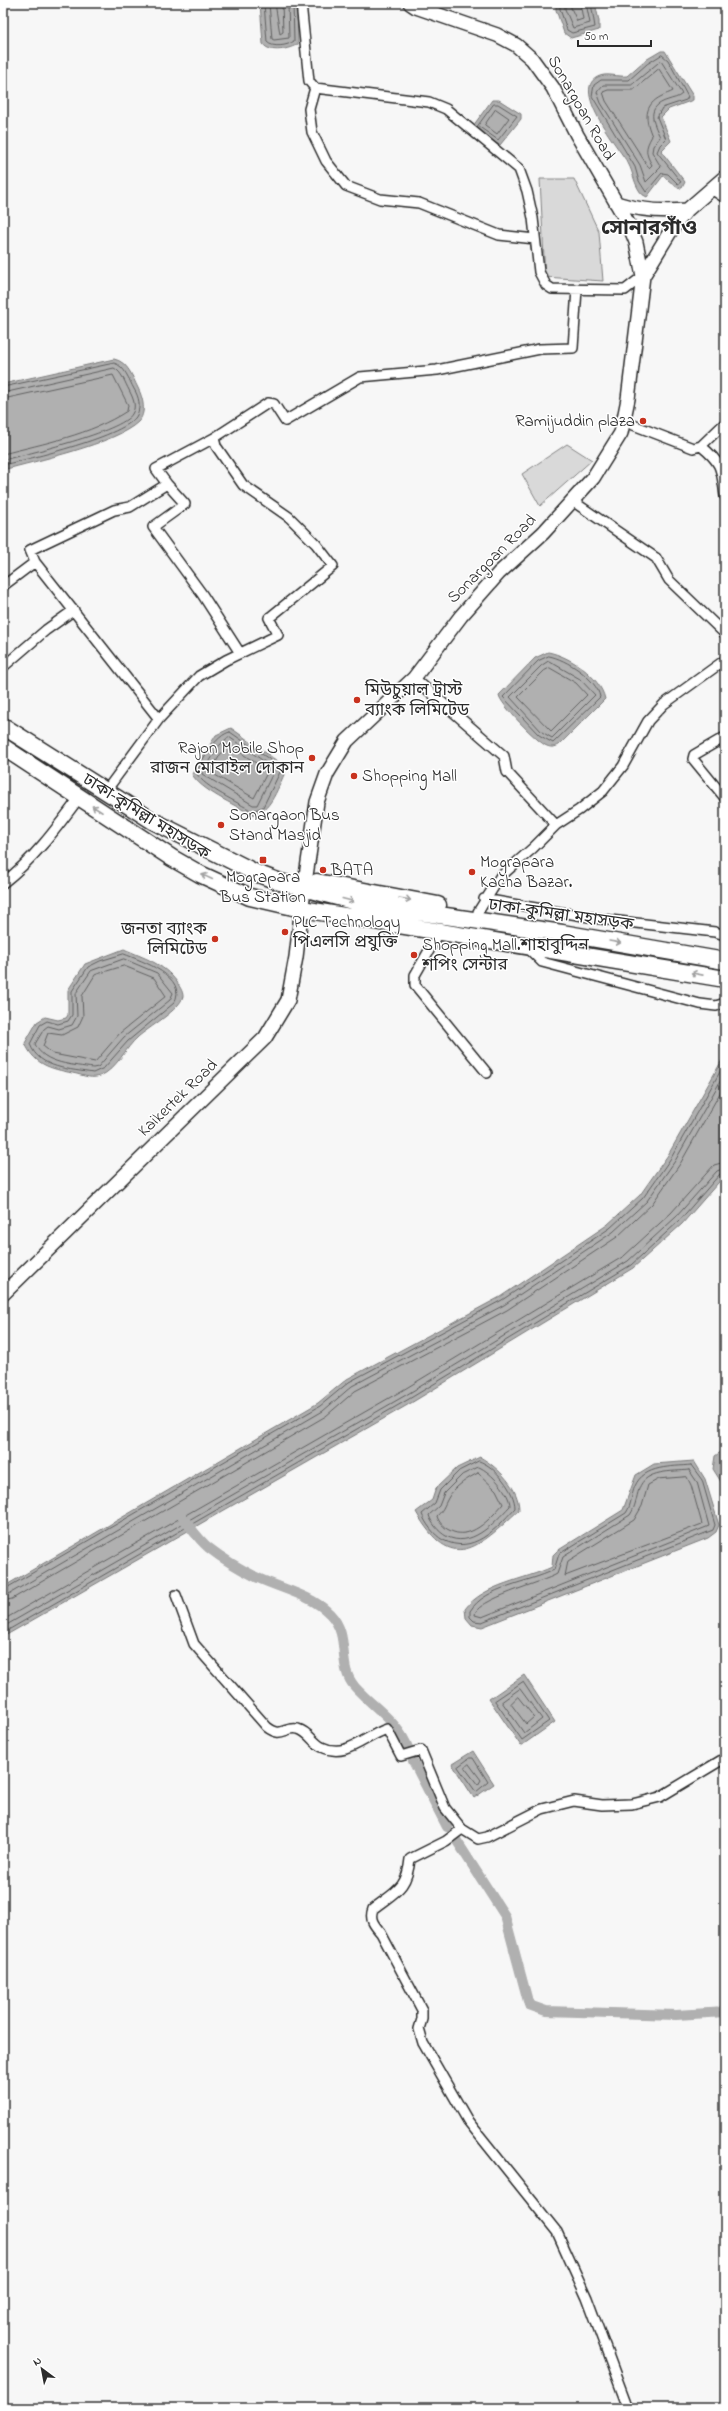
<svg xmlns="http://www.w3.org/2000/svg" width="728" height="2411" font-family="'Indie Flower','Noto Sans Bengali',sans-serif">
	<rect width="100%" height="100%" fill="#f7f7f7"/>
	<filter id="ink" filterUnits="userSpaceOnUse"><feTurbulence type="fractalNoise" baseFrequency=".025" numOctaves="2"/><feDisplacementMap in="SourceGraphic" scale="8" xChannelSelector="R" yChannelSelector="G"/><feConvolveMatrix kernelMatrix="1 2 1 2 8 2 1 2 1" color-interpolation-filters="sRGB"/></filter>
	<g filter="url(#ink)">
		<!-- green -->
		<path fill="#d9d9d9" stroke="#828282" d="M540,179h34l25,53 4,49 -58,-4z
			M567,444l25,16 -52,46 -18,-32z"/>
		<!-- water -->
		<path fill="#b0b0b0" stroke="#7b7b7b" d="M260,3h37l1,41c-8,5 -28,10 -35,0z
			M556,3h39l4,18v9l-28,8 -7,-5 -8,-23z
			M661,51h4l28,45v4l-24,9 -8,8 10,24 -10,10 24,31 -3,6h-4l-15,-12 -16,21c-12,-4 -13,-24 -19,-34 -10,-16 -60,-76 -28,-87 8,-3 18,1 27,0l17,-15z
			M492,100h7l22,14v5l-21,26 -7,-3 -20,-16z
			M114,359c14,3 18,17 24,29 5,10 9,25 0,34 -23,22 -103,39 -135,48v-86z
			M548,652c21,4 52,24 57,47l-46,46c-4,2 -7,3 -12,1 -9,-3 -47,-42 -48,-51l36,-37z
			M231,728l56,40c-7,14 -17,49 -36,46 -16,-9 -51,-24 -59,-40l24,-39z
			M124,949c20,9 39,14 53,33 2,4 6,9 6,14 -2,13 -35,32 -45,41 -12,10 -22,33 -38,39 -8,3 -15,0 -23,-2 -23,-5 -42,-7 -52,-31l12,-21 8,-5 13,3 8,-2 2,-3v-25l17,-26z
			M725,1055v120l-43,49 -49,44 -222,135 -408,234v-50l315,-184 29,-24 153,-82 107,-72 33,-30 28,-40z
			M725,1449v39l-12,-19 2,-13z
			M480,1457c19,11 39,31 39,53 -41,38 -67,65 -103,2l16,-12 4,-12 21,-20z
			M694,1461l11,18 14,46 -3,7 -8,6 -226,89 -10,-2 -6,-7 -1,-9c19,-25 59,-29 87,-42l1,-12 4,-4 66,-41 13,-35 18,-11z
			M524,1675l31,47 -34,24 -32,-47z
			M473,1751l21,33 -20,14 -22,-34z"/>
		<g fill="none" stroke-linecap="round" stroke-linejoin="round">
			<!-- shore -->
			<path stroke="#606060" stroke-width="1" d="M264,3l3,39c5,6 21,4 27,-1l-1,-38
				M269,3l3,36 2,1 15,-2 -1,-35
				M275,3l5,31 3,-2 -1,-29
				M560,3v6l7,21 5,3 23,-6 -4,-24
				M565,3v6l8,19 17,-5 -4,-20
				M571,3v5l6,13 6,-2 -3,-16
				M662,55l6,5 20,37 -2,3 -24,8 -5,9 9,22 -6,6 -3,7 24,30 -3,2 -10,-10 -6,-1 -16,19 -7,-11 -4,-14 -43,-71 2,-11 7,-5h28l18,-16z
				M661,61l21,33c-4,4 -9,4 -14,6 -23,7 -15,22 -8,37l-7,9 -1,6 9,15 -15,15 -6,-17 -39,-62 -4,-11 6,-7h28z
				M659,69l14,22c-3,2 -8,3 -11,5 -19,9 -17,24 -10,40 -7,12 -7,17 0,29l-3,3 -43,-67 -3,-9 5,-2h25z
				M494,104h4l19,12 -19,24 -20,-14z
				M496,109l13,9 -12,16 -12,-9z
				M3,387l111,-24c11,3 15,17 20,26 5,8 7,17 3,26 -9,21 -110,44 -134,50
				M3,393l111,-25c8,4 11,15 15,22 4,8 8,16 3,24 -10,18 -106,40 -129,46
				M3,399l110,-24 15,30 -1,6c-37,24 -82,32 -124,43
				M549,656c17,3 48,23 51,41l-47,46 -14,-8 -36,-38 35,-36z
				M549,661l31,18 15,16 -43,43 -10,-6 -32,-35 31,-31z
				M550,668l26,15 11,12 -36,36 -33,-34 26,-26z
				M230,732l52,36 -19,39 -11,4c-13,-8 -48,-24 -55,-37 2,-12 20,-40 33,-42z
				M229,737l46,32 -18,36h-4l-51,-31 17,-28z
				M229,745l39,26 -14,27 -44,-26 10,-17z
				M124,954c18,7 65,23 50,49l-46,38 -24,27 -11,5c-22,-4 -54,-4 -63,-29l10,-19 7,-4 11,3 10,-3 4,-6v-24l16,-24 12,-6z
				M124,959l33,14 16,20 -3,7 -46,37 -26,30 -5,1c-18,-3 -50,-4 -58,-24l9,-15 4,-3 11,3 13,-4 5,-9 -1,-23 15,-22z
				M124,966l30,12 12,18 -46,37 -25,29 -42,-8 -10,-8 5,-13 14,2 16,-8 5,-11 -1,-20 13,-21z
				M479,1461c16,5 36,30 36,47 -20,22 -42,47 -72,32 -9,-5 -18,-17 -21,-26l13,-11 5,-13 19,-19z
				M691,1465l11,15 13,45 -2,5 -231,92 -8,-1 -4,-4v-6c16,-25 58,-28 84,-41l5,-16 67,-41c6,-9 5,-18 9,-27 9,-21 37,-19 56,-21z
				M479,1467c12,5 31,26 31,39 -17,18 -39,43 -64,30 -7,-4 -15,-13 -17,-21l10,-9 5,-13 18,-18z
				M689,1470l8,12 12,44 -227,91 -7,-2c-1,-15 69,-33 82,-41l6,-17 67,-42c6,-9 6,-17 9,-26 6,-20 34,-17 50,-19z
				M478,1473l18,17 7,14c-13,15 -33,38 -54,26 -5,-2 -11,-9 -12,-14 8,-8 7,-12 13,-21 6,-9 18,-17 28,-22z
				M687,1477l4,8 11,39 -137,52 3,-15 66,-41 8,-14 6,-21 11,-6z
				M3,1590l317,-184 29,-24 153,-82 108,-72 33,-30 28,-40 54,-95
				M3,1595l6,-1 314,-183 29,-25 152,-81 109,-73 34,-31 28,-40 50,-88
				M3,1601l9,-2 314,-183 29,-25 152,-81 110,-73 35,-33 28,-40 45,-80
				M3,1620l400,-230 221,-134 47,-43 43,-48 11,-3
				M3,1627l403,-232 222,-134 48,-44 41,-46 8,-3
				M3,1633l406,-234 222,-134 48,-44 41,-47 5,-1
				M523,1682l26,39 -27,19 -27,-39z
				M520,1689l22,30 -18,14 -22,-31z
				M518,1697l16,20 -8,7 -15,-20z
				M470,1758h3l15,24 -12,10 -18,-25z
				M469,1764l12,16 -3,5 -13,-17z"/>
			<!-- canal -->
			<path stroke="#b0b0b0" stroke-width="10" d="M183,1518c8,10 16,22 26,30 14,11 33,22 49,30 24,11 54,17 72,36 22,23 6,52 25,73 20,22 43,34 54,63
				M413,1761l34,66
				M455,1838l50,78 24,89 17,6 130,4 49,-3"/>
			<!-- street casing -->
			<g stroke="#2b2b2b" stroke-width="12">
				<path id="street" d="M301,3l8,78 6,7 114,14 17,7 73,60 8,22 6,27 6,54 7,13 6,4 73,1 18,-14
					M315,88l-6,21 3,23 14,29 20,25 34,13 39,4 80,32 36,4
					M711,189l14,9
					M623,421l70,27 8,-2
					M725,423l-24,23c22,18 20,23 24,50
					M167,484l18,20 -32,23 49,67 38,59
					M574,502l82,56 13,22 56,54
					M3,586l32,-24
					M3,667l43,-37 28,-20
					M414,678l90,78 3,16 49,53
					M159,719l-124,-157 -5,-12 84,-40 16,-3 37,-23 -11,-15 58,-31
					M725,737l-31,18 -1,4 32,39
					M111,784l48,-65 40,-43 27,-16 52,-25 -9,-17 64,-52 -17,-22 -27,-27 -46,-32 -27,-39 -2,-8 54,-35 6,1 11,17 75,-44 77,-7 103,-21 33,-1 4,-59
					M3,883c31,-24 53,-54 76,-85
					M484,899l117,20 114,13 10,3
					M478,912l22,-35 33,-29 23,-23 23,-15 24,-19 20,-25 25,-45 16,-17 61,-44
					M439,933l-24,42v10l72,88
					M527,947l15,15 158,42 16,2 9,-3
					M176,1595l18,49 73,83c15,12 18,-1 31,2 11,3 15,14 24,18 24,12 43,-11 65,-18l14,27 20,-6 24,58 17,21 16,10 9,-2 55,-28 32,-8 28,4 30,-1 28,-7 65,-39
					M462,1829l-16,12 -36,18c-3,30 -14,32 -37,50 -4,10 1,16 8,24l41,77v9l-3,10 4,14 45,78 89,111 30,66 41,110"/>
			</g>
			<!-- secondary casing -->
			<g stroke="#2b2b2b" stroke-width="16">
				<path id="secondary" d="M616,203c22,7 47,9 71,7
					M643,276l30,-49 14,-17 38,-33
					M3,1294l262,-256 23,-38 8,-43 8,-68 13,-87 10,-28 20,-33 67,-63 47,-62 38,-43 44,-40 50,-55 28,-45 7,-34 15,-123 -7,-34 -7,-17 -52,-90 -24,-47 -21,-29 -16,-14 -19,-10 -81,-28 -6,-4"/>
			</g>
			<!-- highway casing -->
			<g stroke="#2b2b2b" stroke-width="19">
				<path id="highway" d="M3,726l150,95 103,52 24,9 84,22 198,29 163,28
					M3,747l169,111 28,16 50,23 52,12 423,70
					M317,882l121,23"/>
			</g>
			<!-- street -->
			<use href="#street" stroke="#fff" stroke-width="9"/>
			<!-- secondary -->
			<use href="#secondary" stroke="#fff" stroke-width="13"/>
			<!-- highway -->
			<use href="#highway" stroke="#fff" stroke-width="16"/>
		</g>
		<!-- one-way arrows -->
		<defs><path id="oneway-shaft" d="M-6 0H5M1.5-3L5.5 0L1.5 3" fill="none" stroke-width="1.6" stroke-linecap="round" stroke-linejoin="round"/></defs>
		<g stroke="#a0a0a0">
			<use href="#oneway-shaft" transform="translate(97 809) rotate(-147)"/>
			<use href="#oneway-shaft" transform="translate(207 877) rotate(-155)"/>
			<use href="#oneway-shaft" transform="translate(405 899) rotate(10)"/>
			<use href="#oneway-shaft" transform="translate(348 900) rotate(15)"/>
			<use href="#oneway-shaft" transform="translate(615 942) rotate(10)"/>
			<use href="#oneway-shaft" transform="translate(697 974) rotate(-169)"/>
		</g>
	</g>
	<!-- markers -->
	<g fill="#c8321e" stroke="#fff" stroke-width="1.5">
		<circle cx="643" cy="421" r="4"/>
		<circle cx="357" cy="700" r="4"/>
		<circle cx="312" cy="758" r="4"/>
		<circle cx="354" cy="776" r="4"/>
		<circle cx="221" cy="825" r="4"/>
		<rect x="259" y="856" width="8" height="8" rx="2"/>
		<circle cx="323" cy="870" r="4"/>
		<circle cx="472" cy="872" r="4"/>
		<circle cx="285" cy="932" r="4"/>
		<circle cx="215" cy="939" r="4"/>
		<circle cx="414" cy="955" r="4"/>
	</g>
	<g text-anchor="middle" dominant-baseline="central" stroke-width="3" stroke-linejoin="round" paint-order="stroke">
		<!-- street labels -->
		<g font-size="17" fill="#2b2b2b" stroke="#fff">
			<text transform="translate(581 108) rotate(60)">Sonargoan Road</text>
			<text transform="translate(492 559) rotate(-45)">Sonargoan Road</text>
			<text transform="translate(146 817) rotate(32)">ঢাকা–কুমিল্লা মহাসড়ক</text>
			<text transform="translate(561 915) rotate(8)">ঢাকা–কুমিল্লা মহাসড়ক</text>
			<text transform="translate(178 1098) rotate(-44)">Kaikertek Road</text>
		</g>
		<!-- poi labels -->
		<g font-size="17" fill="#2b2b2b" stroke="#fff" text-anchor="start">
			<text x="635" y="421" text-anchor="end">Ramijuddin plaza</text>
			<text x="365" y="690">মিউচুয়াল ট্রাস্ট<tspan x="365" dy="20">ব্যাংক লিমিটেড</tspan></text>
			<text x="304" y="748" text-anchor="end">Rajon Mobile Shop<tspan x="304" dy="20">রাজন মোবাইল দোকান</tspan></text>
			<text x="362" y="776">Shopping Mall</text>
			<text x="229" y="815">Sonargaon Bus<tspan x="229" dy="20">Stand Masjid</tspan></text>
			<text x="480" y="862">Mograpara<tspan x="480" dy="20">Kacha Bazar.</tspan></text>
			<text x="331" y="870">BATA</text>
			<text x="263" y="877" text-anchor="middle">Mograpara<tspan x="263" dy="20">Bus Station</tspan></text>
			<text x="293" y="922">PLC Technology<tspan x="293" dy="20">পিএলসি প্রযুক্তি</tspan></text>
			<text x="207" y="929" text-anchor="end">জনতা ব্যাংক<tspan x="207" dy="20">লিমিটেড</tspan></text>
			<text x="422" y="945">Shopping Mall.শাহাবুদ্দিন<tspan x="422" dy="20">শপিং সেন্টার</tspan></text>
		</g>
		<!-- district labels -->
		<g font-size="21" font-weight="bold" fill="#2b2b2b" stroke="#fff">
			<text x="649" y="229">সোনারগাঁও</text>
		</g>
	</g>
	<!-- margin -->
	<rect width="728" height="2411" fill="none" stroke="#fff" stroke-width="16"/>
	<rect x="8" y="8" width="712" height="2395" fill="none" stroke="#2b2b2b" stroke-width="1.5" filter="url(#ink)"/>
	<!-- north arrow -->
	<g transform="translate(42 2369) rotate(328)" stroke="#ffffff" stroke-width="3" paint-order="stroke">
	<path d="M0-3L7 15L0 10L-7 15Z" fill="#2b2b2b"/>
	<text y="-6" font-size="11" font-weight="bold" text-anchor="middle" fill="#2b2b2b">N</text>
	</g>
	<!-- scale -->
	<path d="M578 40v6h73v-6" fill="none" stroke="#2b2b2b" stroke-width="2"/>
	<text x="584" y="40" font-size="12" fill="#2b2b2b" stroke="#ffffff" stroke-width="3" paint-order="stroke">50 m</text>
</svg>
